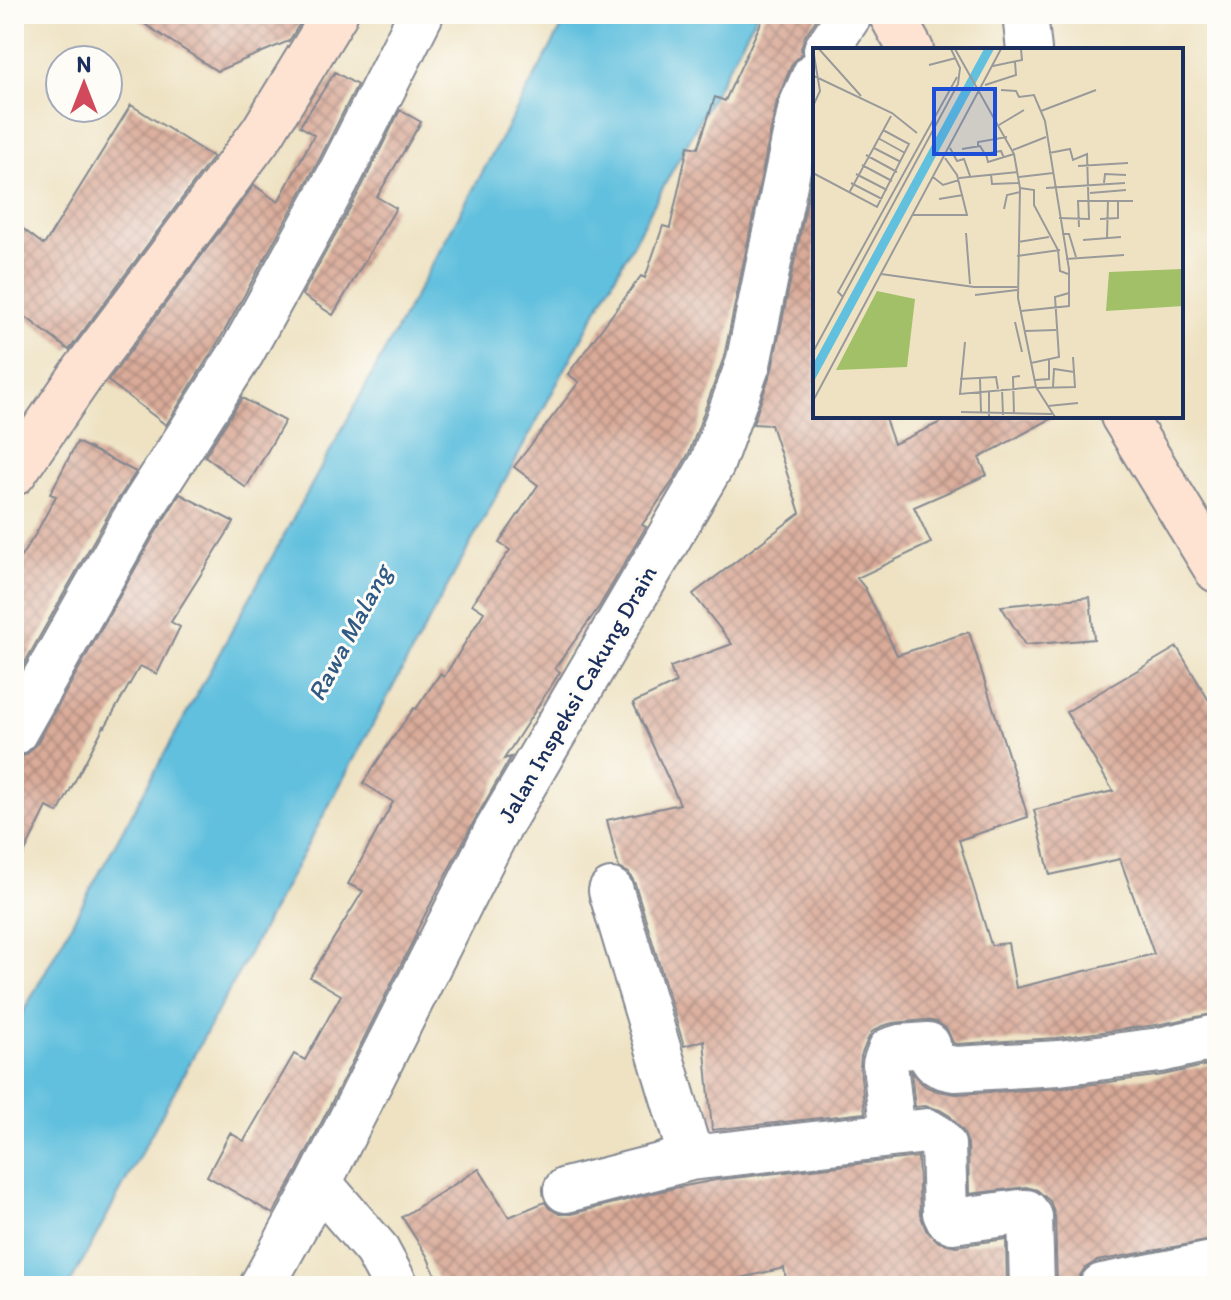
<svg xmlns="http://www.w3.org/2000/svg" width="1231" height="1300" font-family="Itim,sans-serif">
	<defs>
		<pattern id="building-cross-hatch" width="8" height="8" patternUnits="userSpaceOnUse" patternTransform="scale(2)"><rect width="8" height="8" fill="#daab99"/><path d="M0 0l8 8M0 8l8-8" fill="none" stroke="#b08c80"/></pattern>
	</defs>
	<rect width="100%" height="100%" fill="#fdfcf7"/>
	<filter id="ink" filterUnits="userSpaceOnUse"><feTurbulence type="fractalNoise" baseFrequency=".0125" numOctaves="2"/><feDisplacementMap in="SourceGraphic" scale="16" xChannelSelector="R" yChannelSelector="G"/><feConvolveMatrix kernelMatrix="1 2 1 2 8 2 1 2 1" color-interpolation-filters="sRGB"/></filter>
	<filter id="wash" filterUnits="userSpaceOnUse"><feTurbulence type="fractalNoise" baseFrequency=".006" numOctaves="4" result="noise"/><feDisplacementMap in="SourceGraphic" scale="32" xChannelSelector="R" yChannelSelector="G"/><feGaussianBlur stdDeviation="1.8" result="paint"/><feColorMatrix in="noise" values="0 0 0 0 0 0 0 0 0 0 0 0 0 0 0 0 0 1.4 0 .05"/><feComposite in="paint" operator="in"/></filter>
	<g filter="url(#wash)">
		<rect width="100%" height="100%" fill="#eee2c2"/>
		<!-- water -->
		<path fill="#60c0de" stroke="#3e789e" stroke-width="2" d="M569,14h188l-688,1272h-55v-257z"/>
		<g id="blocks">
			<!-- building -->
			<path fill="url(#building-cross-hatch)" d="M129,14h177l-17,27 -72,30z
				M765,14h55l-15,22 -4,12 1,5 -10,11 -15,37 -53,256 -35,96 -16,28 -31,44 4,2 -47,80 -44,61 5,4 -56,87 7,-2 -38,66 -57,109 1,1 -120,238 -24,43 -66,-38 23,-43 14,8 50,-87 11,6 36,-65 -31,-18 53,-86 -15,-7 45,-82 -30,-19 31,-47 20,-28 2,1 24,-35 4,3 40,-65 -12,-8 38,-54 -11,-7 39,-58 -24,-18 65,-85 -11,-8 73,-98 4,2 18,-52 7,2 18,-82 10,2 17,-51 10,4z
				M335,72l22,13 -40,79 -97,175 -54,86 -58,-44 146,-196 24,17 36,-67 -14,-9z
				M131,105l82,52 -144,193 -55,-42v-86l30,23z
				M400,110l21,12 -44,75 19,11 -63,107 -31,-20 59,-107z
				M815,162v254h69l10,28 60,-28h102l-77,42 8,17 -73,32 17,36 -74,35 8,10 32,67 72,-23 59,185 -69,23 32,105 17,-2 8,45 138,-34 -34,-95 -70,16 -16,-65 79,-19 -47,-79 111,-65 40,67v299l-61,12 -99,13 -100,6 -4,-1 -6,-14 -10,-7 -11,-2 -33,3 -11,3 -10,6 -5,9 -6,15 -1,11 5,46 -153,17 -8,-90 -20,6 -49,-162 -6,-11 -10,-5 -12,-48 73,-16 -47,-101 43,-20 -6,-16 62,-23 -39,-50 107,-81 -29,-88 -18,-1 19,-55z
				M242,398l43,23 -39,67 -41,-32z
				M77,442l59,30 -25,38 -97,172v-115l21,-32 21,-39 -6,-2z
				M180,494l54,28 -63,100 9,5 -23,47 -17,-8 -35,61 -1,-1 -46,87 -11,-6 -33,67v-116l12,-3 10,-10 118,-210z
				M1090,597l4,42 -69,6 -24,-39z
				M1217,1063v176l-120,22 -12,7 -6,9 -1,9h-21l-2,-70 -5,-15 -13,-11 -11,-3 -57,7 -1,-50 -5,-13 -13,-15 -10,-6 -15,-4 -10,1 -4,-36 8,10 8,6 11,4 18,3 106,-6 101,-13z
				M918,1157l2,57 6,16 13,12 17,4 50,-7 1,47h-220l-3,-18 -77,18h-267l-13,-30 -25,-39 77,-48 30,48 36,-15 4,6 10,6h12l103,-26 42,-8z"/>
		</g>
	</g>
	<g filter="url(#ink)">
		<use href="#blocks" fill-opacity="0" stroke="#848890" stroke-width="2"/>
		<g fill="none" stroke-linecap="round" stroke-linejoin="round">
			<!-- street casing -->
			<g stroke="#848890" stroke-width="48">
				<path id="street" d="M1025,14l4,36
					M826,50l24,-36
					M14,733l119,-211 109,-170 97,-176 82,-162
					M611,891l80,267
					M893,1134l-8,-70 5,-14 10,-3 28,-2c3,19 10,21 27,24l104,-6 101,-13 57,-13
					M319,1183l57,66 20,37
					M566,1190l125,-32 236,-27 10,6 6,8 2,68 3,6 5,2 67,-9h6l4,5 2,69
					M262,1286l57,-103 176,-349 217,-370 36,-100 53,-258 14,-32
					M1102,1286l115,-23"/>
			</g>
			<!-- secondary casing -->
			<g stroke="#848890" stroke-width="48">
				<path id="secondary" d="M891,14l20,36
					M1123,416l94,154
					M14,473l71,-103 178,-238 72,-118"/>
			</g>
			<!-- street -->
			<use href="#street" stroke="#fff" stroke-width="44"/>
			<!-- secondary -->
			<use href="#secondary" stroke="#fee3d2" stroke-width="44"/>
		</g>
	</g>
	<g text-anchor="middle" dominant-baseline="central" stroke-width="6" stroke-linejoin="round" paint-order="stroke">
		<!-- street labels -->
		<g font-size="24" fill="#1b2f5e" stroke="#fdfcf7">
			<text transform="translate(577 694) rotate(-60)">Jalan Inspeksi Cakung Drain</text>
		</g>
		<!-- water labels -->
		<g font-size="26" font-style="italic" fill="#305a84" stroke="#fdfcf7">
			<text transform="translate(349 633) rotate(-62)">Rawa Malang</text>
		</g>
	</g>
	<!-- overview -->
	<g transform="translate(813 48)">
		<rect width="370" height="370" fill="#eee2c2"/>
		<path d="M370,221v37l-77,5 3,-39zM64,243l38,8 -8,68 -71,3z" fill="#a2c068"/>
		<path d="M171,1h10l-181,334v-19z" fill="#60c0de"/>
		<path fill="none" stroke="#9a9a9a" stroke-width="2" d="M6,1l42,47M142,1l59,105 6,34 -2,110 18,89 19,30M116,17l27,-7M180,18l29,-6 -1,-11M1,28l78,37 25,20M172,37l31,-10 -1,-13M188,42l15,1 3,6 15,-2 11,26 24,148v37l-48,5M0,58l7,-15 -7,-42M228,63l55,-21M186,77l25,-15M65,90l27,15M165,98v-4l29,-5M61,100l27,14M137,100l7,13 7,-2 6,17M149,101l18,-3 5,8M200,102l33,-13M236,105l21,-4 3,11 14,-6 2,65 -30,-1M173,106l2,8 26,-8M53,107l31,17M166,107l22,-4 3,7M49,117l30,16M265,118l50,-3M0,125l64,34 32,-63 -26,-14M43,126l31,16M178,126l1,10 27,-1M120,129l10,8 16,-5M206,129l34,-4M146,130l59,-6M38,135l31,16M291,135l1,-9 21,1M207,140l14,2v15l24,45 2,21 8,3M233,140l79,-5M36,145l42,-77M277,145l36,-3M126,151l24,-4M191,161l3,-14 13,-3M100,167h54l-10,-40 -12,-17M287,171l18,-1v-18M266,179l-1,-26h55M153,185l4,51M249,186h7l7,23M294,190l1,-38M270,192l38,-3M205,194l31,-5M204,208l43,-6M253,211l58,-4M68,226l93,13h43M162,247l42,-5M30,249l-5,-5 119,-215M202,274l7,30M212,283l31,-1M152,294l-5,52 76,-7M0,304l145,-268 2,-16 -9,-19M218,315l28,-6 -4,-60 14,-4M147,331l36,-2 2,12M167,331l1,33M222,332l14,-1v-19M240,339l1,-18 20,3M224,340l38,-1 -2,-30M189,341l1,26M176,344v25M0,353l188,-352M235,358l30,-3M148,364l91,2M201,366l-1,-37 7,-1"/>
		<path fill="#1d4ed8" fill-opacity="0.15" stroke="#1d4ed8" stroke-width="4" d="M121,41h61v65h-61z"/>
		<rect width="370" height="370" fill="none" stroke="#1b2f5e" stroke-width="4"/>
	</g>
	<!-- margin -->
	<rect width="1231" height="1300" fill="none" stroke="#fdfcf7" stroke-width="48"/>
	<!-- north arrow -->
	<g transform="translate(84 84)"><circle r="38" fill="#fdfcf7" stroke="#a3aaba" stroke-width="2"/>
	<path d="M0-6L14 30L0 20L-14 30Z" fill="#d1495b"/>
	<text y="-12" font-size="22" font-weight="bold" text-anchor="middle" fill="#1b2f5e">N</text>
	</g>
</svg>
